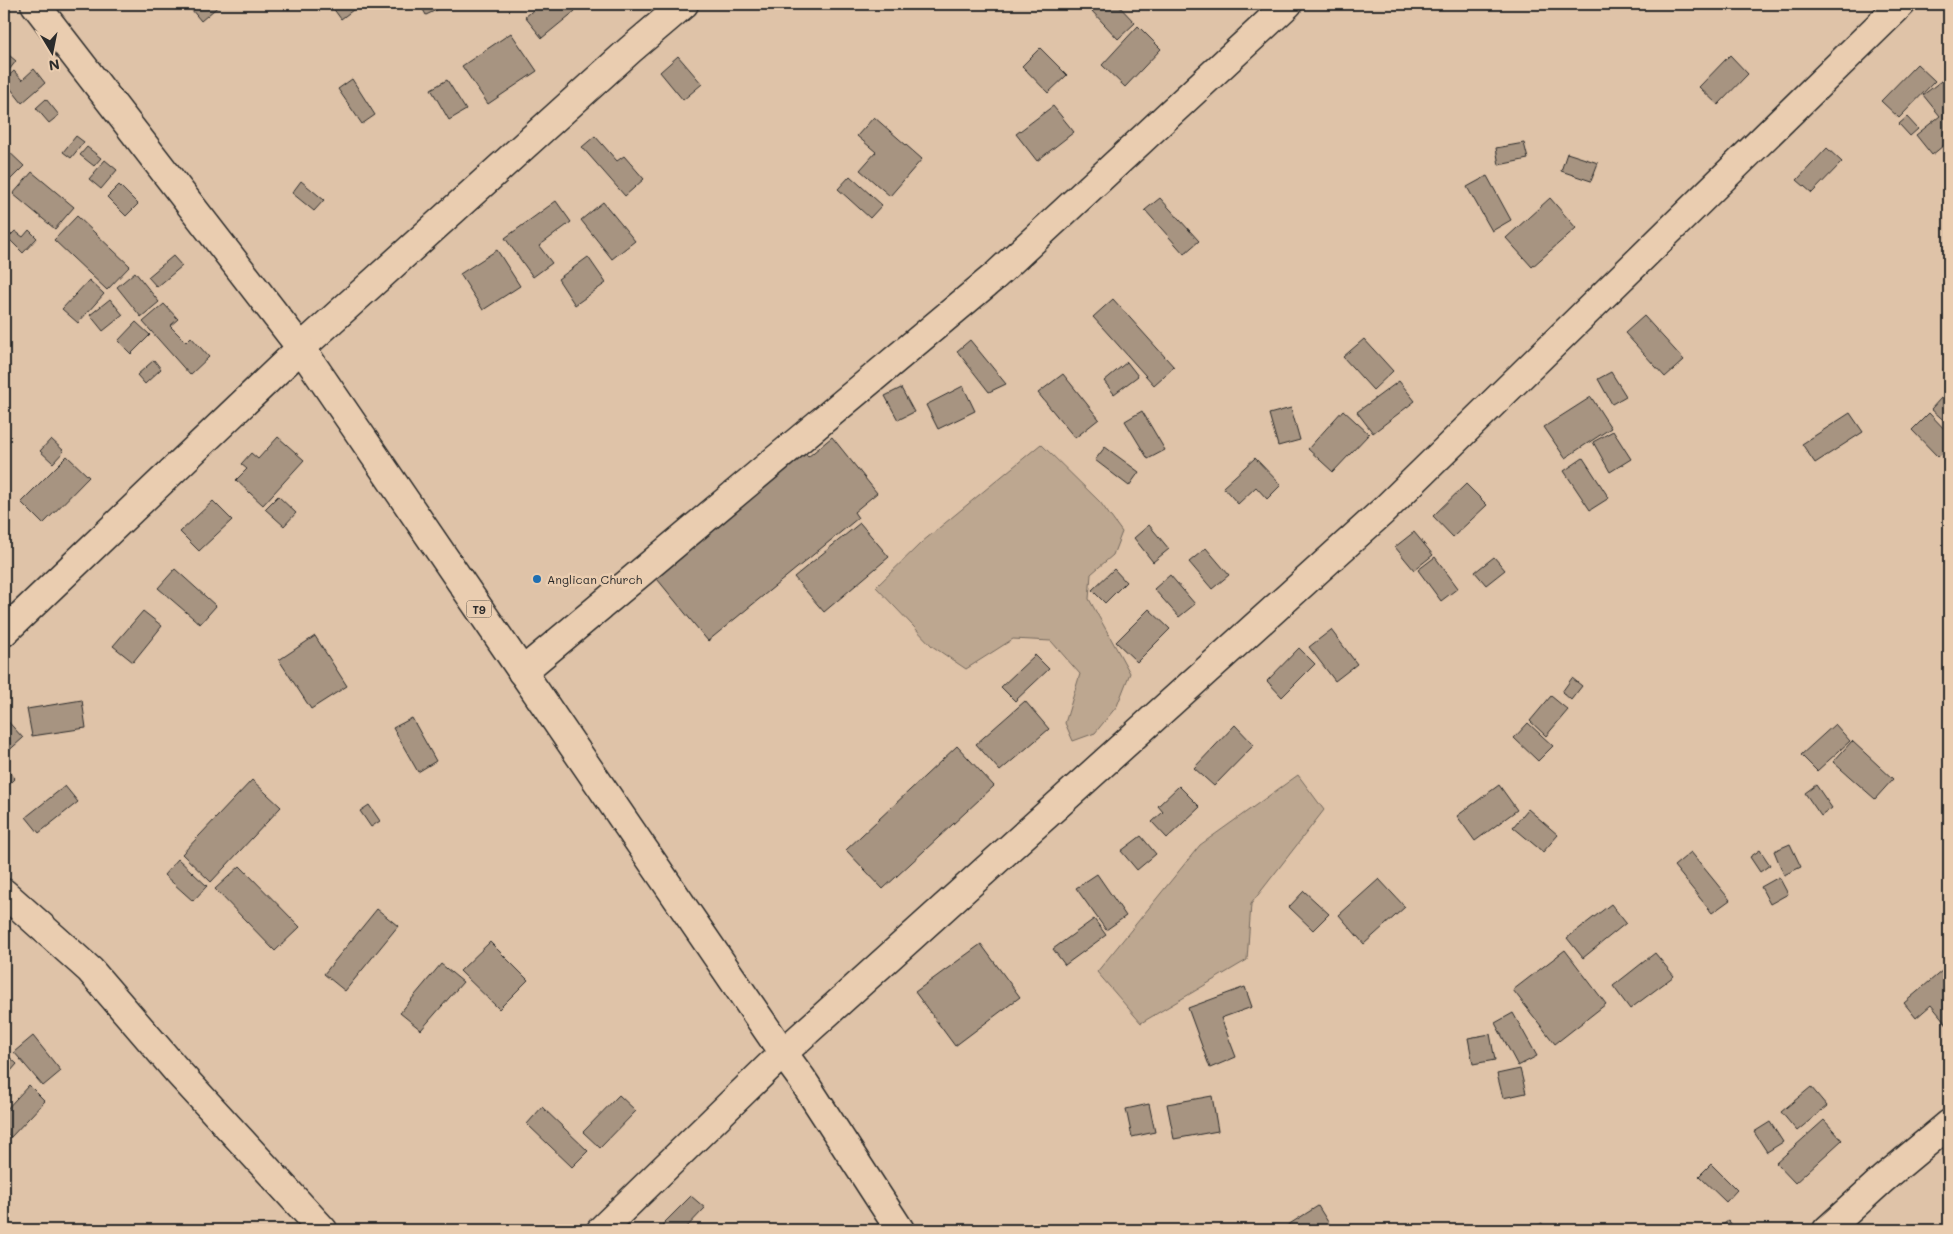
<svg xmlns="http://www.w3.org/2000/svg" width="1953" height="1234" font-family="Mali,sans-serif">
	<rect width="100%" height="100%" fill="#dfc3a8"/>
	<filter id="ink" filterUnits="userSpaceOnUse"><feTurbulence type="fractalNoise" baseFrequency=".02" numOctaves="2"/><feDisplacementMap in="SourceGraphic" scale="10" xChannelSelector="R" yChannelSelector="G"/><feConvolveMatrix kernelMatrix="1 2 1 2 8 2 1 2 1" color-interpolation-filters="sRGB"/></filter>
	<g filter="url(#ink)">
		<!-- green -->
		<path fill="#bda790" stroke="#74695e" d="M1041,444l59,58 22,30 -9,23 -22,19 -2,25 41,74 -13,33 -22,27 -22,8 -8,-18 15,-49 -29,-33 -38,-2 -47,30 -34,-23 -56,-59 46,-45z
			M1298,775l26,35 -73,94 -4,56 -106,63 -44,-51 103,-127z"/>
		<!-- building -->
		<path fill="#a79481" stroke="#2b2b2b" d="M187,4h34l-20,17z
			M330,4h31l-20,15z
			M420,4h29l-23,11z
			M541,4h29l5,7 -33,27 -17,-21z
			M1098,4h19l18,19 -17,16 -27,-29z
			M1138,26l23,23 -36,38 -23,-22z
			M511,33l26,38 -49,33 -26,-38z
			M1040,48l27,27 -19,18 -26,-27z
			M4,51l12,10 -10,13 -2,-1z
			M1730,55l18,19 -30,31 -19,-18z
			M678,56l24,28 -19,16 -23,-28z
			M1917,64l18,17 -36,37 -18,-17z
			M34,69l11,14 -23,20 -18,-23 10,-9 8,9z
			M1945,78l4,6v57l-17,14 -16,-20 24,-19 -17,-21z
			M352,79l23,36 -13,9 -24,-35z
			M447,80l19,30 -17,10 -18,-31z
			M46,99l13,16 -10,8 -13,-15z
			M1053,106l21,26 -37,29 -21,-27z
			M874,117l48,42 -32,37 -30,-26 16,-18 -19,-16z
			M1907,117l11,12 -8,7 -11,-12z
			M76,136l8,6 -13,16 -8,-6z
			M595,136l22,25 7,-5 20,23 -19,17 -43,-49z
			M1524,143l4,16 -29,6 -3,-17z
			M4,147l20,19 -15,15 -5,-5z
			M87,147l14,11 -7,8 -14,-11z
			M1827,148l15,14 -30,31 -15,-13z
			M1567,153l31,10 -7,18 -30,-10z
			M105,160l12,10 -16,19 -12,-10z
			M32,172l42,35 -19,22 -42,-35z
			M850,176l32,29 -12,13 -32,-29z
			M1487,176l24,44 -19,11 -25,-44z
			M301,181l23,19 -10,11 -22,-18z
			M119,185l19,19 -12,12 -19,-19z
			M1160,198l39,43 -15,13 -39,-44z
			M1550,198l26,30 -44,39 -26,-29z
			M556,201l15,21 -32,24 13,17 -19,14 -28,-39z
			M603,202l32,39 -23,18 -31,-39z
			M77,216l53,50 -23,24 -53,-50z
			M29,230l8,8 -14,15 -15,-15 7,-7 8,6z
			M497,250l23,36 -37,24 -23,-36z
			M173,256l9,10 -25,21 -9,-10z
			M588,257l18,26 -31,22 -17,-26z
			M135,272l24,30 -18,15 -24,-30z
			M89,280l15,14 -26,29 -16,-14z
			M110,299l13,16 -20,16 -13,-16z
			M1113,299l61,68 -20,18 -61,-68z
			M164,304l14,15 -8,7 16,16 5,-5 18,20 -19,18 -47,-53z
			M1644,316l40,44 -19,17 -40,-44z
			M136,322l14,13 -19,19 -13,-13z
			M1364,339l29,32 -20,19 -30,-33z
			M970,340l36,44 -17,8 -32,-41z
			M154,360l7,9 -16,15 -8,-9z
			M1127,362l11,14 -24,18 -10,-13z
			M1949,364v12l-6,-7z
			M4,365l5,3 -5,7z
			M1611,372l15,24 -14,8 -14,-25z
			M1063,374l36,45 -24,19 -37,-45z
			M1399,381l16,20 -42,32 -16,-21z
			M963,386l12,25 -37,18 -12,-24z
			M901,388l13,24 -16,8 -13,-24z
			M1591,397l20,31 -46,30 -21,-31z
			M1941,398l8,7v20l-18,-16z
			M1291,408l9,32 -22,6 -9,-32z
			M1343,410l26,24 -36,38 -25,-23z
			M1142,411l23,39 -17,9 -23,-38z
			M1850,413l13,19 -48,31 -13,-19z
			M1929,413l20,21v13l-11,10 -26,-27z
			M1613,431l18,28 -21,13 -17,-30z
			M278,437l26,23 -41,45 -27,-25 11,-11 -6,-5 10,-11 7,6z
			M832,437l45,56 -23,19 4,6 -150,123 -55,-67 150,-123 5,6z
			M51,439l13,12 -11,12 -13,-12z
			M1105,447l34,25 -10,14 -34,-26z
			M67,456l22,21 -46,47 -22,-22z
			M1255,458l26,27 -14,14 -11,-12 -18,17 -15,-17z
			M1583,458l26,40 -19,12 -26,-39z
			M1466,484l21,21 -34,32 -20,-21z
			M278,496l18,17 -12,13 -19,-17z
			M213,501l19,19 -33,31 -19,-19z
			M860,523l29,34 -65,55 -30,-35z
			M1149,525l20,24 -16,13 -19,-24z
			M1414,532l19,23 -19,15 -19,-23z
			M1206,548l23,27 -17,14 -23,-27z
			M1435,557l23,31 -17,13 -23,-31z
			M1494,557l11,13 -19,15 -11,-13z
			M175,569l41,37 -16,18 -42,-36z
			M1114,569l12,13 -21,21 -13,-13z
			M1170,575l25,29 -16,13 -25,-28z
			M1149,609l21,20 -33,33 -21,-20z
			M143,611l19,15 -29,36 -20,-16z
			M1331,630l26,34 -22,17 -26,-34z
			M315,636l32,50 -36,23 -32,-49z
			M1299,648l16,16 -33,33 -15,-16z
			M1035,655l14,14 -34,32 -14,-14z
			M1572,678l10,8 -11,14 -9,-8z
			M1551,696l17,14 -22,26 -16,-15z
			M82,700l4,28 -54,8 -5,-27z
			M1025,701l24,28 -49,42 -24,-27z
			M4,717l19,21 -19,17z
			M412,718l24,43 -18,11 -25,-44z
			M1528,723l25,23 -15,15 -24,-23z
			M1835,724l15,17 -33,30 -16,-16z
			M1235,725l19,20 -40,41 -20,-18z
			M1852,741l41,38 -18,20 -42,-37z
			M957,746l37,40 -111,103 -37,-39z
			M4,766l11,12 -11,11z
			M252,780l29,27 -70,75 -29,-28z
			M1499,785l18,25 -42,31 -18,-25z
			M1816,785l16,23 -11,8 -16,-23z
			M65,786l13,16 -39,31 -13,-16z
			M1179,786l21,21 -33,31 -15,-16 11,-10 -5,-6z
			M369,805l11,16 -9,6 -11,-16z
			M1528,809l30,26 -15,17 -30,-25z
			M1141,836l15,18 -19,16 -16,-19z
			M1790,844l11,23 -17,8 -10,-24z
			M1760,850l10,15 -10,7 -10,-15z
			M1691,852l39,48 -18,13 -38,-47z
			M178,859l29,27 -14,15 -29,-26z
			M240,866l60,61 -25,24 -60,-62z
			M1097,874l29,42 -20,14 -30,-42z
			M1779,877l9,17 -18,10 -9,-17z
			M1379,879l26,28 -41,37 -25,-29z
			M1304,891l25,23 -16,16 -24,-23z
			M1611,904l15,19 -43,35 -16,-20z
			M377,909l21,17 -53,65 -21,-17z
			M4,916l6,5 -6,8z
			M1094,919l12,16 -41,30 -12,-16z
			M490,942l38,38 -29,29 -39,-38z
			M981,944l39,53 -65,49 -40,-54z
			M1565,950l41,54 -51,40 -42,-54z
			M1655,953l19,23 -44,33 -17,-23z
			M441,964l22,18 -42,48 -21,-17z
			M1949,965v62l-18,-22 -15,13 -12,-15z
			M1245,987l7,20 -31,11 15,39 -26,11 -22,-60z
			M1513,1013l24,43 -19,10 -23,-43z
			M1490,1034l5,26 -22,4 -5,-26z
			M33,1036l28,35 -18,15 -29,-34z
			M4,1052l13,12 -13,15z
			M1520,1069l6,24 -23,5 -6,-24z
			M29,1085l16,16 -34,36 -7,-6v-19z
			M1811,1087l16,19 -30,25 -16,-19z
			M619,1095l17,16 -36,37 -17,-16z
			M1212,1096l6,35 -44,8 -7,-35z
			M1149,1104l6,28 -23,5 -6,-28z
			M542,1107l46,44 -16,16 -45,-43z
			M1824,1120l18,20 -47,43 -19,-20z
			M1770,1122l13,20 -16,10 -13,-20z
			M1711,1164l26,26 -11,12 -27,-26z
			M691,1196l14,12 -21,22h-27z
			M1318,1206l15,24h-53z
			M1728,1221l7,9h-20z
			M1542,1223l3,7h-16z"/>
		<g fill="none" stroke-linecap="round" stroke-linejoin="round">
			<!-- street casing -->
			<g stroke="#2b2b2b" stroke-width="31">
				<path id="street" d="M301,348l329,-298 54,-46
					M522,672l473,-396 293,-272
					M4,893l86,77 88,102 145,158
					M601,1230l182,-177 599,-541 519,-508
					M1827,1230l56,-51 66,-55"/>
			</g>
			<!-- secondary casing -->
			<g stroke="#2b2b2b" stroke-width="31">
				<path id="secondary" d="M4,632l297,-284"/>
			</g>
			<!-- highway casing -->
			<g stroke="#2b2b2b" stroke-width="31">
				<path id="highway" d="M35,4l266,344 482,705 19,26 98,151"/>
			</g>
			<!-- street -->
			<use href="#street" stroke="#eacdb0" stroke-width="28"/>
			<!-- secondary -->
			<use href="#secondary" stroke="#eacdb0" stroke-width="28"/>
			<!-- highway -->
			<use href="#highway" stroke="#eacdb0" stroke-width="28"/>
		</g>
	</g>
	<!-- markers -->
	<circle fill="#1f6fb2" stroke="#eacdb0" stroke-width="2" cx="537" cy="579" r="5"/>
	<g text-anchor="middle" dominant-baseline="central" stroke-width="5" stroke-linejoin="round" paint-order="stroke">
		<!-- shield labels -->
		<rect fill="#eacdb0" stroke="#645c53" stroke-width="1" x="466.5" y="600.5" width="25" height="17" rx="4"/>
		<g font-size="11" font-weight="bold" fill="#2b2b2b">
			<text x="479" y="609">T9</text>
		</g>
		<!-- poi labels -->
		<g font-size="12" fill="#2b2b2b" stroke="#eacdb0" text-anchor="start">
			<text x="547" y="579">Anglican Church</text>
		</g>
	</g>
	<!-- margin -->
	<rect width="1953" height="1234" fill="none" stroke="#eacdb0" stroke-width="20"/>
	<rect x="10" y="10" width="1933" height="1214" fill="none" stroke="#2b2b2b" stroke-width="2" filter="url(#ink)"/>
	<!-- north arrow -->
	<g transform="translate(52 52) rotate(170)" stroke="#eacdb0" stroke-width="4" paint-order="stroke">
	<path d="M0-4L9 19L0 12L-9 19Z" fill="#2b2b2b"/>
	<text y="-8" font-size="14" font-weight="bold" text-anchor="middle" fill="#2b2b2b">N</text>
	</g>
</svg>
